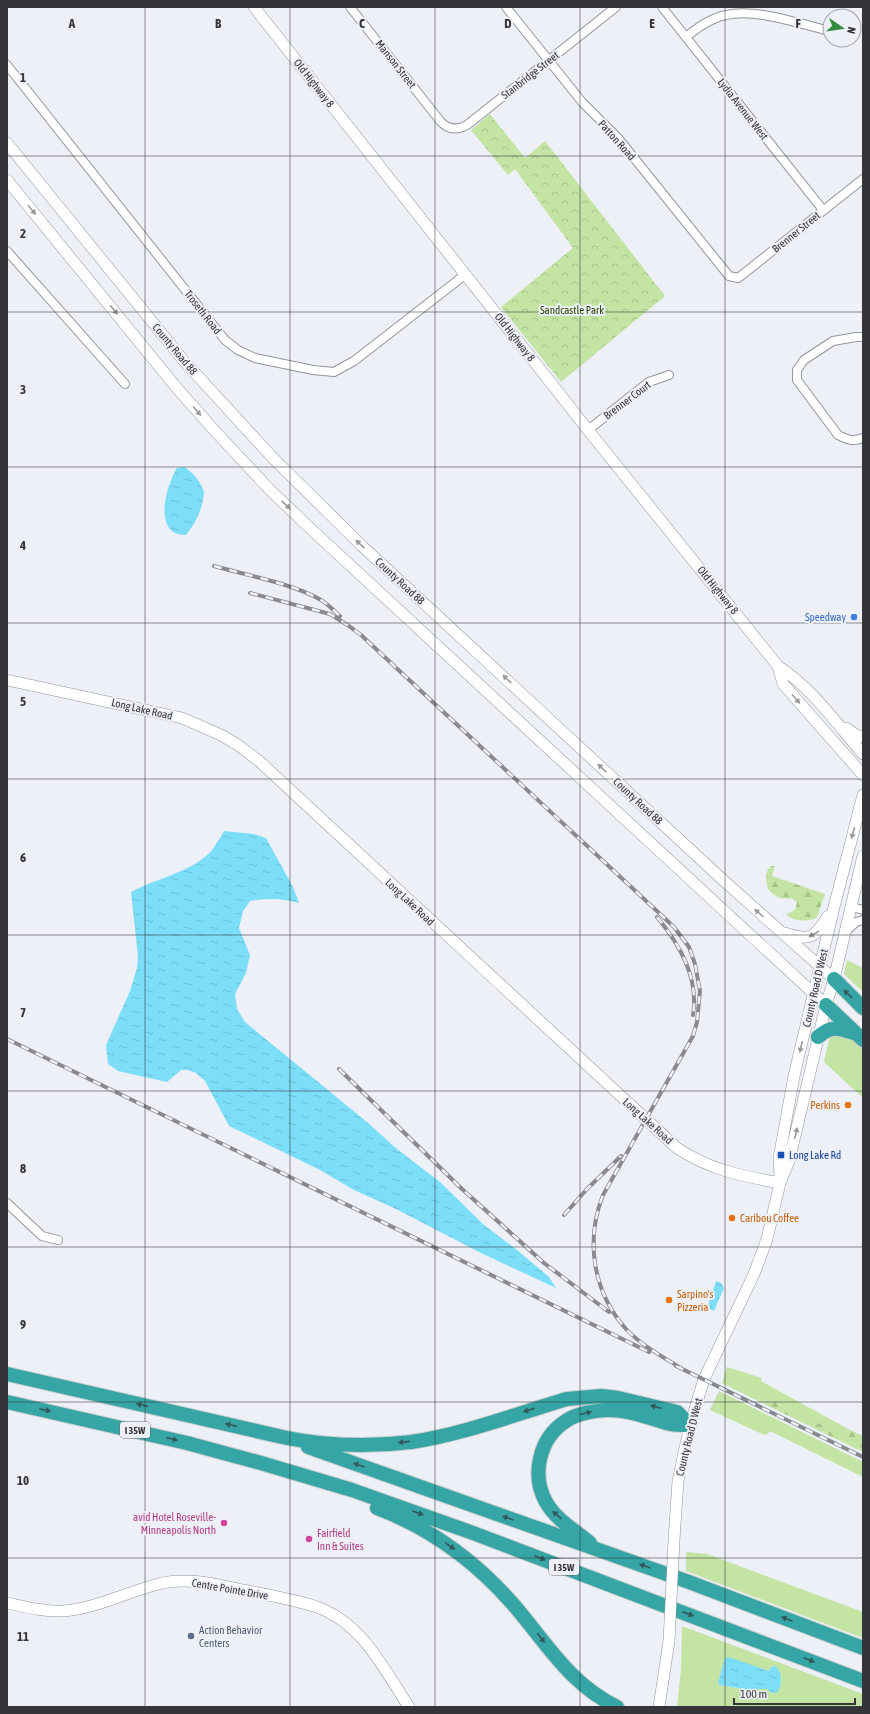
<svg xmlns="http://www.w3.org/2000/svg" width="870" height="1714" font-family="'Asap Condensed',sans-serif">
	<defs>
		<pattern id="forest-firs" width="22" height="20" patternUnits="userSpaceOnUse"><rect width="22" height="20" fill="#c3e4a3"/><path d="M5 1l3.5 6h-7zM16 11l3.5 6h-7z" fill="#a8c48d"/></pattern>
		<pattern id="park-crowns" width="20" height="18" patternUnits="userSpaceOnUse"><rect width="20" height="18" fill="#c3e4a3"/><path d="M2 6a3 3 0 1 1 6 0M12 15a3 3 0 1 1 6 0" fill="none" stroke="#a8c48d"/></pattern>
		<pattern id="water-ripples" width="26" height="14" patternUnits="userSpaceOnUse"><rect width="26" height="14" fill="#7cdef8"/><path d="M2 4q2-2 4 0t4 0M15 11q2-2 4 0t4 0" fill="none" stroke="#6cbfd5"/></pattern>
	</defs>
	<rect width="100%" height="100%" fill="#edf0f6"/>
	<!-- grass -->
	<path fill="#c3e4a3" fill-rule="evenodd" d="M847,960l16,8v24l-19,-18z
		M846,1034l17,16v48l-39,-36 6,-27z
		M727,1367l35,11 -1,3 87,48 -4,3h-7l-62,-30 -21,-3 -32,-16z
		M719,1391l144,71v15l-91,-45h-3l-3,3 -4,-1 -52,-24z
		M686,1552l21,2 156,58v26l-177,-67z
		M682,1626l181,68v13h-186l4,-38zM725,1659l44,12 2,-4 4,-1 4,5 3,10 -11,10 -4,-2h-22l-26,-4 -1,-3z"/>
	<!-- forest -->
	<path fill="url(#forest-firs)" d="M771,866h4l-3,10 53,18 -8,23 -3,2c-8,2 -22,3 -27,-5l8,-4 2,-8 -6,-4c-10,2 -16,-1 -23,-9 -2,-7 -4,-17 3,-23z
		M754,1399l21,3 62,30h6l5,-3 15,7v16z"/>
	<!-- park -->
	<path fill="url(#park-crowns)" d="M490,114l35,44 20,-17 120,155 -104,86 -60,-75 72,-59 -58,-79 -7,6 -37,-45z"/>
	<!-- water -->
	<path fill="url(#water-ripples)" d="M184,467c10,6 16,14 20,25 -1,16 -8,31 -18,43 -34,1 -20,-50 -9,-67z
		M224,831l30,3 12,4 27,49 6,16c-16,-5 -32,-5 -49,-2l-7,10 -4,17 11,27 -4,18 -11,21 2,15 8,13 122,100 30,27 43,33 43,42 34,26 32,27 7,11 -73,-34 -87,-45 -42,-19 -34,-20 -91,-44 -24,-45 -9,-8 -8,-3h-7l-14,12 -49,-11 -10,-7 -2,-19 24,-54 7,-23 1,-12 -7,-64c24,-13 53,-18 75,-36 8,-6 13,-17 18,-25z
		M716,1281l5,2 3,5 -10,23 -7,-3z
		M727,1657l8,2 34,12 2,-4 4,-1c8,6 7,17 3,26l-6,1 -5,-4h-22l-26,-4 -1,-3 7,-24z"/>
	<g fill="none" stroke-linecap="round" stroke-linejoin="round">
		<!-- street casing -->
		<g stroke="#92959a" stroke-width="10">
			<path id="street" d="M350,7l91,115c8,8 17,8 26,3l149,-118
				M506,7l76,95 36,36 111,138 9,2 4,-3 121,-96
				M662,7l161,203
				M686,37c12,-10 25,-19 40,-22 30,-7 74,9 104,16
				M7,65l218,275 13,10 17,8 58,12 21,2 20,-11 112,-87
				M7,251l118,133
				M863,337h-7l-23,4 -29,19 -7,10v10l41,55c10,5 15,7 25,3
				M588,430l61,-48 20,-7
				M852,907l11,3
				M845,932l11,-10 7,-2
				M7,1203l35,33 16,4"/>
		</g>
		<!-- secondary casing -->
		<g stroke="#92959a" stroke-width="12">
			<path id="secondary" d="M254,7l334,423 190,236c35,23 58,57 85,88
				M7,143l177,218 88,96 90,89 361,334 111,99
				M7,180l169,207 37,42 58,62 41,39 514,475
				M778,666l5,18 80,91
				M7,680l175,38 39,17 17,10 21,16 418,387c33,22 65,28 103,35
				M846,728l12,8 5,1
				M785,933c26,9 30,4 43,-17
				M780,1178l-1,-20 15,-82 40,-169 29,-112
				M674,1540l4,-59 12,-56 14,-46 50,-105 13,-35 13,-56 9,-22 37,-156 8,-26 29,-123
				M7,1603c19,4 38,9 57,8 34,-3 65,-20 98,-28 28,-6 55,2 81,7 24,5 50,9 74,17 45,16 67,62 92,100
				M659,1707l10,-66"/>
		</g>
		<!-- highway casing -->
		<g stroke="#cecfcf" stroke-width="16">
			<path id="highway" d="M834,979l29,29
				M826,1005l37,35
				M818,1037c13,-12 20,-9 36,-4
				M7,1374l280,64c41,8 83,9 124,4 53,-8 105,-28 156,-43l34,-3 17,2 59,14 13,13
				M7,1402l180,41 74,20 91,27 121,43 390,148
				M308,1447l381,135 174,66
				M377,1508c53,20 98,53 135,95 34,39 57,81 105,104
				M590,1543c-14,-12 -35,-24 -44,-41 -15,-27 -7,-64 20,-81 11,-8 27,-10 40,-11 23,-1 44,9 65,14 6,1 13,1 19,1"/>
		</g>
		<!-- street -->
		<use href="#street" stroke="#fff" stroke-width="8"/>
		<!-- secondary -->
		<use href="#secondary" stroke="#fff" stroke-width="11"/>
		<!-- highway -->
		<use href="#highway" stroke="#35a5a5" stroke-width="14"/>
		<!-- rail casing -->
		<g stroke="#888a8e" stroke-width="4">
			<path id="rail" d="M214,566c32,9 80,18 107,34 7,4 13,11 19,16
				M250,593l80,21 19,12 12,9 313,292 15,20 6,17 5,27 -3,31 -4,14 -90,159c-18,46 -10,97 23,134 15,16 37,28 55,39
				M657,917c23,28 42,61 36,98
				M7,1039l642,313
				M339,1069l123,120 82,74 65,49
				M564,1215l23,-26 34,-33
				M676,1366l187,91"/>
		</g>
		<!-- rail -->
		<use href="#rail" stroke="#edf0f6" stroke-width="2.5" stroke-dasharray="8" stroke-linecap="butt"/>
		<!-- secondary-bridge casing -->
		<g stroke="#92959a" stroke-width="12" stroke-linecap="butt">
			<path id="secondary-bridge" d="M669,1641l5,-101"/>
		</g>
		<!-- secondary-bridge -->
		<use href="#secondary-bridge" stroke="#fff" stroke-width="11"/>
	</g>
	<!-- one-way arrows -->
	<defs><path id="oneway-solid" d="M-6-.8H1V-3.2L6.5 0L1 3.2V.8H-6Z"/></defs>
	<g fill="#9a9a9c">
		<use href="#oneway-solid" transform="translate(32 210) rotate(51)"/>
		<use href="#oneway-solid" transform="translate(114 310) rotate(51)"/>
		<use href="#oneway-solid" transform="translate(197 411) rotate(49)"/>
		<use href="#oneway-solid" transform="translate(286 505) rotate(44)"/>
		<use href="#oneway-solid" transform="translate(360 544) rotate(-137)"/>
		<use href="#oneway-solid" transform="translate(507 679) rotate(-137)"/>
		<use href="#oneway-solid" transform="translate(796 699) rotate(49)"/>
		<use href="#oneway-solid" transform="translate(602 768) rotate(-137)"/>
		<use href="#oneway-solid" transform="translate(853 833) rotate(105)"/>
		<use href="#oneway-solid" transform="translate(759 913) rotate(-138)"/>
		<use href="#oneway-solid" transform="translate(814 934) rotate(151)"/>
		<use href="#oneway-solid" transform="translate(801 1047) rotate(103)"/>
		<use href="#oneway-solid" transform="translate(796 1133) rotate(-77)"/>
	</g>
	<g fill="#345759">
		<use href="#oneway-solid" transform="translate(848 994) rotate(-137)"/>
		<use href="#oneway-solid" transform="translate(142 1405) rotate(-167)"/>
		<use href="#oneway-solid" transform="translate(656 1407) rotate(-165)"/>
		<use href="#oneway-solid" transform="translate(45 1410) rotate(12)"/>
		<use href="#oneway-solid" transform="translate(529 1410) rotate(163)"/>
		<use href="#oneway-solid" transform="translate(586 1413) rotate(-14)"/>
		<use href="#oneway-solid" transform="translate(231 1425) rotate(-167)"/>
		<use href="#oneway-solid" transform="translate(172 1439) rotate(14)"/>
		<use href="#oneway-solid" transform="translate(404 1442) rotate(174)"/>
		<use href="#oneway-solid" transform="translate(359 1465) rotate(-161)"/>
		<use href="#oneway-solid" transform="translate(418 1513) rotate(20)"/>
		<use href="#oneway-solid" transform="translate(557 1515) rotate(-139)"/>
		<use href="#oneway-solid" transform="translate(508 1518) rotate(-161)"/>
		<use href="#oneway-solid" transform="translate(450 1546) rotate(34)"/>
		<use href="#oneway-solid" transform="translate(540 1558) rotate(21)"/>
		<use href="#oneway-solid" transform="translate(645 1566) rotate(-161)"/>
		<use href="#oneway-solid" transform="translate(688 1614) rotate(21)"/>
		<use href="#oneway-solid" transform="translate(787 1619) rotate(-159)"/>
		<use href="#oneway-solid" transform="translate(541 1638) rotate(51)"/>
		<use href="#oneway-solid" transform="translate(809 1660) rotate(21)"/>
	</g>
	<!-- grid -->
	<path fill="none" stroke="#343538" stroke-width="1" stroke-opacity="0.55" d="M145,7v1700M290,7v1700M435,7v1700M580,7v1700M725,7v1700M7,156h856M7,312h856M7,467h856M7,623h856M7,779h856M7,935h856M7,1091h856M7,1247h856M7,1402h856M7,1558h856"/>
	<!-- markers -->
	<circle fill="#3f7fe0" stroke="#edf0f6" stroke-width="1.5" cx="854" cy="617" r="4"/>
	<g fill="#e8710a" stroke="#edf0f6" stroke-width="1.5">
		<circle cx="848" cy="1105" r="4"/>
		<circle cx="732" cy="1218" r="4"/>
		<circle cx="669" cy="1300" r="4"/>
	</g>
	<rect fill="#1a4fb4" stroke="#edf0f6" stroke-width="1.5" x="777" y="1151" width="8" height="8" rx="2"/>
	<g fill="#d1479c" stroke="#edf0f6" stroke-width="1.5">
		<circle cx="224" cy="1523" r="4"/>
		<circle cx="309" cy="1539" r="4"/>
	</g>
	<circle fill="#5c6f8a" stroke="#edf0f6" stroke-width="1.5" cx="191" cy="1636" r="4"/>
	<g text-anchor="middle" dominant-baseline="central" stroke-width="4" stroke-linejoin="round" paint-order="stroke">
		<!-- shield labels -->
		<g fill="#edf0f6" stroke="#6c6d71" stroke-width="1">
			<rect x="120" y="1422" width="30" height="16" rx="3"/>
			<rect x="549" y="1559" width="30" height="16" rx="3"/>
		</g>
		<g font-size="10" font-weight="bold" fill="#343538">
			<text x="135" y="1430">I 35W</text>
			<text x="564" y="1567">I 35W</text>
		</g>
		<!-- street labels -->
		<g font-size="11" fill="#343538" stroke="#edf0f6">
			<text transform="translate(396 64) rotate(52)">Manson Street</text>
			<text transform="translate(530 75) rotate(-38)">Stanbridge Street</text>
			<text transform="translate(314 83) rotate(52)">Old Highway 8</text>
			<text transform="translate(743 109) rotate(52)">Lydia Avenue West</text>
			<text transform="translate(617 140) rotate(48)">Patton Road</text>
			<text transform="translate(796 232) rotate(-39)">Brenner Street</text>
			<text transform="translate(203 312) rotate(52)">Troseth Road</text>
			<text transform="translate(515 337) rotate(52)">Old Highway 8</text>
			<text transform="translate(175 349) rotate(50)">County Road 88</text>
			<text transform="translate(627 400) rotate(-37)">Brenner Court</text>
			<text transform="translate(400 581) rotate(43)">County Road 88</text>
			<text transform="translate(718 590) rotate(51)">Old Highway 8</text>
			<text transform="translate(142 709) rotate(13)">Long Lake Road</text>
			<text transform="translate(638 801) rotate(43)">County Road 88</text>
			<text transform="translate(410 902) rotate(43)">Long Lake Road</text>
			<text transform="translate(815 988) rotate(-77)">County Road D West</text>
			<text transform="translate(648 1121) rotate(42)">Long Lake Road</text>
			<text transform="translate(689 1437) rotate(-76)">County Road D West</text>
			<text transform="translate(230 1589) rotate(10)">Centre Pointe Drive</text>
		</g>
		<!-- park labels -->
		<g font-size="11" fill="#2b4404" stroke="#edf0f6">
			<text x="572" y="310">Sandcastle Park</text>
		</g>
		<!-- shop labels -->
		<g font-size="11" fill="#366cbe" stroke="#edf0f6" text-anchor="end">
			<text x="846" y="617">Speedway</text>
		</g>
		<!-- food labels -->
		<g font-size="11" fill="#c56008" stroke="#edf0f6" text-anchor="start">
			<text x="840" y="1105" text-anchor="end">Perkins</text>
			<text x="740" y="1218">Caribou Coffee</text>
			<text x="677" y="1294">Sarpino's<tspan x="677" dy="13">Pizzeria</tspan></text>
		</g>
		<!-- transit labels -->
		<g font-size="11" fill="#164399" stroke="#edf0f6" text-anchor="start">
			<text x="789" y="1155">Long Lake Rd</text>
		</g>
		<!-- hotel labels -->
		<g font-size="11" fill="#b23c85" stroke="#edf0f6" text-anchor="end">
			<text x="216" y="1517">avid Hotel Roseville-<tspan x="216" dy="13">Minneapolis North</tspan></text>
			<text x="317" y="1533" text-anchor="start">Fairfield<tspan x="317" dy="13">Inn &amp; Suites</tspan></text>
		</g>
		<!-- service labels -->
		<g font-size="11" fill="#4e5e75" stroke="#edf0f6" text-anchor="start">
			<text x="199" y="1630">Action Behavior<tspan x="199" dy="13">Centers</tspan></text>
		</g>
	</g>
	<g font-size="13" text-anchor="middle" font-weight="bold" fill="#343538" stroke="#edf0f6" stroke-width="4" stroke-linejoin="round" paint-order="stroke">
		<text x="72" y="28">A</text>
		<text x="218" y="28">B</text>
		<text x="362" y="28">C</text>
		<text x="508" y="28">D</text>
		<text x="652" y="28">E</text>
		<text x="798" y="28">F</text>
		<text x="23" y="82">1</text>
		<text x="23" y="238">2</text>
		<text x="23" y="394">3</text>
		<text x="23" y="550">4</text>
		<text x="23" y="706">5</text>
		<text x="23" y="862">6</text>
		<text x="23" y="1017">7</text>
		<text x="23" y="1173">8</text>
		<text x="23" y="1329">9</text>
		<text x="23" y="1485">10</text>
		<text x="23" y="1641">11</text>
	</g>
	<!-- border -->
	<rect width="870" height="1714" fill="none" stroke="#343538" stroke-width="16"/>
	<!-- north arrow -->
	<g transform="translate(842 28) rotate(103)"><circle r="19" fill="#edf0f6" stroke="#a3a5aa"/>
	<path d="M0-3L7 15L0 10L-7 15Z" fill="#328c3d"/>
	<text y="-6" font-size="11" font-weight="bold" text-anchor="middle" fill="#343538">N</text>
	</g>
	<!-- scale -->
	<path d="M734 1698v6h121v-6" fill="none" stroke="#343538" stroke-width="2"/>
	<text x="740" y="1698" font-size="12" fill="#343538" stroke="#edf0f6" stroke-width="3" paint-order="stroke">100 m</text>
</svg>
